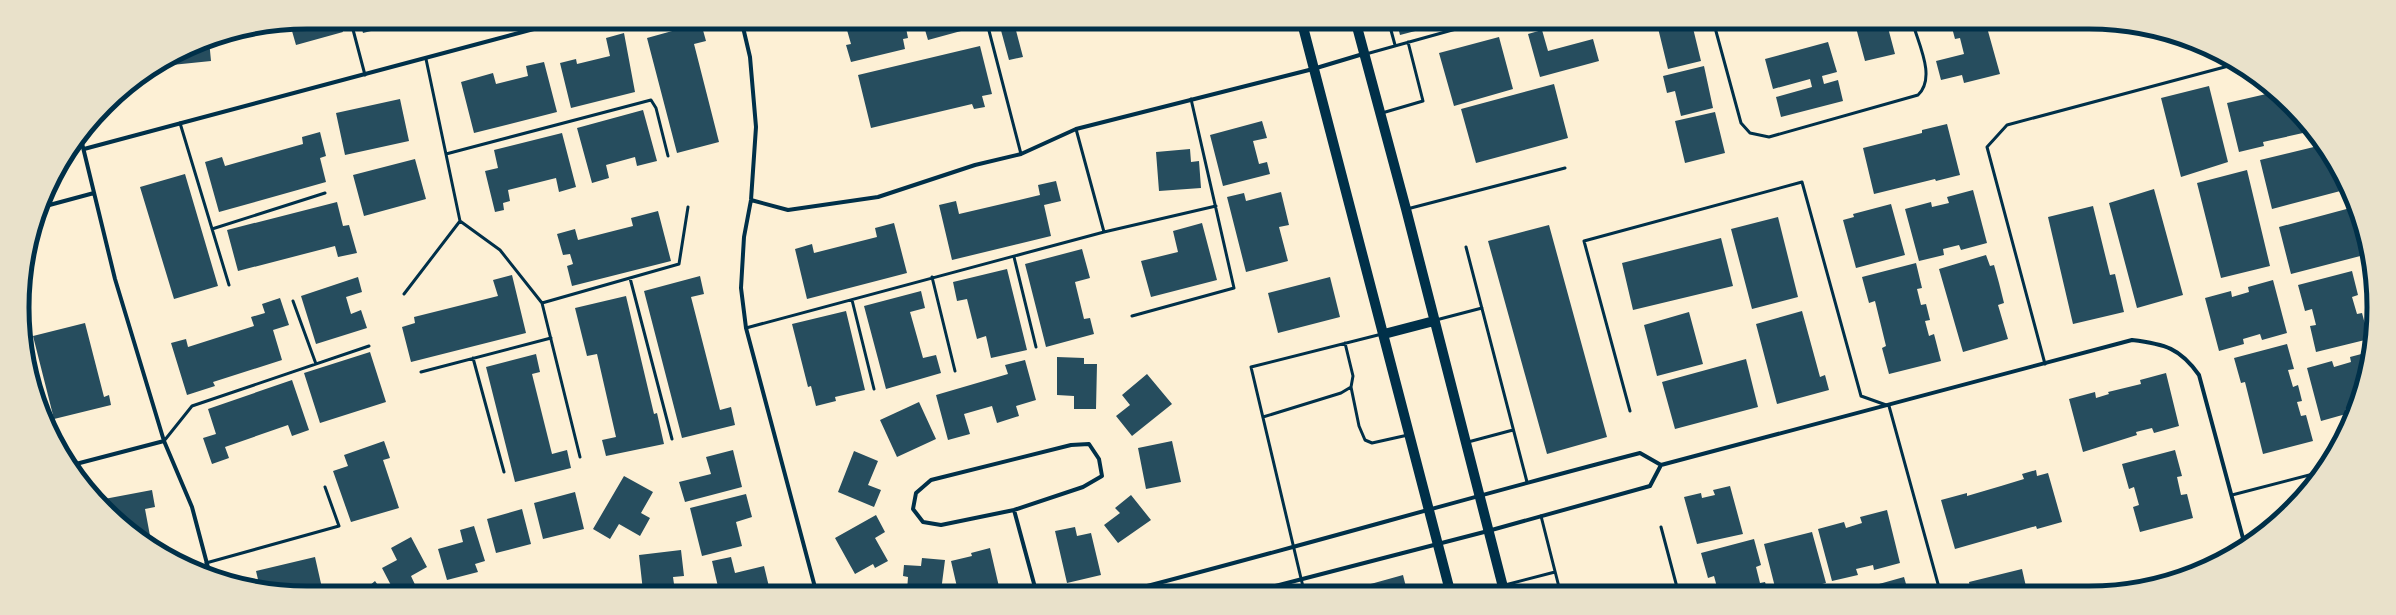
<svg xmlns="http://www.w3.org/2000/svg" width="2396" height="615" font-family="'Space Grotesk',sans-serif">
	<rect width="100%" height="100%" fill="#fdf0d5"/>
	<!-- building -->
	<path fill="#264d5e" d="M308,22h32l3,10 -47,13 -6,-21z
		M360,22h42l1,1 -40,10z
		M701,23l5,18 -12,3 25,98 -42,11 -30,-115z
		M845,23h60l3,15 -5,1 2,10 -54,13 -5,-17 5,-1z
		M923,23h47l2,5 -44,12z
		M999,23h15l9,34 -14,3z
		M1397,23l45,1 -42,11z
		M1675,24h17l9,37 -33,8 -10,-41z
		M1855,24h32l8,30 -30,7z
		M1951,24h35l14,50 -36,9 -2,-8 -21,5 -5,-19 28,-7 -4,-16 -5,1z
		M1542,30l6,21 45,-12 6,22 -59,16 -12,-43z
		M624,33l11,59 -64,16 -11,-45 16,-4 1,5 33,-8 -4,-18z
		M1499,37l14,52 -59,17 -15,-53z
		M209,40l2,21 -49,5 36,-22z
		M1828,42l9,30 -15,4 2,8 14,-4 5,21 -62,16 -5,-20 36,-10 -2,-8 -37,10 -8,-30z
		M980,46l12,48 -10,2 3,11 -11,2 -2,-5 -101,24 -13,-53z
		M544,62l13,50 -83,21 -13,-51 32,-9 3,11 32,-8 -2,-10z
		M1704,66l9,42 -32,8 -6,-25 -8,2 -4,-17z
		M1554,84l14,54 -92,25 -15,-54z
		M2209,86l19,76 -47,15 -20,-79z
		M2275,92l37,39 -49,11 1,4 -25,6 -12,-49z
		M400,99l9,42 -64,14 -9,-42z
		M643,110l14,51 -20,5 -2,-9 -29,8 3,13 -17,5 -15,-55z
		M1715,112l10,41 -40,10 -10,-42z
		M1262,121l5,17 -14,3 6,23 8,-2 3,12 -47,12 -13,-51z
		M1947,124l13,51 -24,6 -1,-2 -61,15 -11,-46 59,-15v-3z
		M320,132l6,24 -6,2 6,24 -107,30 -14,-50 17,-5 3,9 78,-22 -1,-7z
		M562,133l14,54 -17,5 -3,-14 -48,12 2,11 -7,2 1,7 -9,2 -10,-41 13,-3 -4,-18z
		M2322,145l26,44 -76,20 -12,-49z
		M1190,149l1,13 8,-1 2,27 -42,3 -3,-39z
		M415,159l11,40 -62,17 -11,-41z
		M2247,170l23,96 -49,12 -24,-95z
		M185,174l33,112 -44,13 -34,-112z
		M1056,181l5,20 -17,4 7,31 -99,24 -13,-55 17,-4 3,13 81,-19 -2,-10z
		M2154,189l29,106 -46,13 -28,-105z
		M1973,190l14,53 -26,7 -2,-5 -16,4 1,6 -25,6 -14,-52 26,-7 1,5 17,-4 -2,-6z
		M1281,192l8,33 -10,2 9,34 -42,11 -19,-75 17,-4 2,8z
		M337,202l6,24 6,-1 8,28 -19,4 -3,-11 -97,25 -11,-41z
		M1891,204l14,51 -49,13 -13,-48 11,-3 -1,-3z
		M2093,206l17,69 5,-1 9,38 -51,12 -25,-107z
		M2354,207l14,47 -77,20 -12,-47z
		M658,211l13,50 -99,25 -5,-20 6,-2 -3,-10 -7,1 -6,-21 18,-5 3,11 55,-14 -2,-8z
		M1778,217l20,80 -46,12 -21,-80z
		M894,223l13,50 -100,26 -12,-50 17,-5 2,9 63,-16 -2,-9z
		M1202,223l15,57 -66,17 -10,-36 37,-9 -5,-21z
		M1549,225l58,212 -60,17 -59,-213z
		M1721,238l12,48 -100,24 -11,-47z
		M1082,249l8,29 -15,4 9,37 6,-1 4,16 -48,13 -21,-83z
		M1986,255l4,11 4,-1 5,18 5,20 -6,2 10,34 -45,13 -24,-83z
		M1916,263l6,25 -5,1 4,16 5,-1 4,16 -5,1 4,15 5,-2 7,27 -52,13 -7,-26 4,-2 -11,-45 -6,2 -7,-26z
		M1007,269l20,81 -36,8 -5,-22 -9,3 -10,-40 -10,2 -4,-19z
		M2352,271l6,24 -6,2 5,17 5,-1 7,26 -53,13 -6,-26 6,-1 -4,-16 -7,2 -7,-26z
		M512,275l14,58 -115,29 -9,-35 13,-4 -1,-6 84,-21 -5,-16z
		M700,276l4,18 -13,3 29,113 11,-3 4,18 -53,13 -38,-147z
		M358,277l4,15 -16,5 5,17 10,-4 6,18 -51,16 -15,-48z
		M1330,277l10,40 -62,16 -10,-40z
		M2273,280l14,53 -25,7 -2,-6 -17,5 1,5 -25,7 -14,-53 26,-7 1,6 17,-5 -1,-5z
		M921,291l4,17 -15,4 13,46 13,-3 5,18 -55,16 -22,-83z
		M626,296l28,118 3,-1 7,31 -58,12 -4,-16 14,-3 -19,-83 -10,2 -12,-48z
		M280,298l9,27 -16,5 9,30 -69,22 2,4 -28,9 -16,-52 15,-4 2,8 66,-21 -3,-9 14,-4 -3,-9z
		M846,311l19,79 -30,7 1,4 -20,5 -5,-20 -3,1 -16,-63z
		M1802,311l18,66 5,-2 4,15 -52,14 -21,-80z
		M1689,312l14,52 -46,12 -13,-51z
		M85,323l19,74 5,-2 2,10 -57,14 -21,-83z
		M2287,344l7,25 -6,1 5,17 5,-2 4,16 -5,1 4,14 5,-1 7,26 -50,13 -18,-72 -4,1 -7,-25z
		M370,352l16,50 -66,21 -16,-50z
		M2369,352l-16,55 -8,2 1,5 -25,7 -14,-53 25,-7 2,6 17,-5 -1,-5z
		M536,354l4,18 -8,2 20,80 15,-4 4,18 -56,14 -29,-115z
		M1057,357l27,1v6h13l-1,45h-22v-13l-17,-1z
		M1746,359l12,48 -83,22 -13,-47z
		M1025,360l11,40 -20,6 3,10 -22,7 -5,-17 -28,8 6,20 -22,6 -12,-45 72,-21 -3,-9z
		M2166,373l13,53 -25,7 -2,-5 -16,4 1,3 -54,17 -14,-53 26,-7 1,6 13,-4 -1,-2 33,-8 -1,-4z
		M1147,374l25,30 -40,32 -16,-20 14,-11 -8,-10z
		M292,380l17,50 -17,6 -4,-11 -63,22 4,11 -17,6 -9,-26 13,-4 -8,-25z
		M919,402l17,37 -39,18 -17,-37z
		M384,441l6,17 -7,2 16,48 -48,14 -18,-51 15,-5 -4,-11z
		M1172,441l9,41 -35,7 -8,-41z
		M733,450l9,37 -57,15 -6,-20 32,-8 -5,-17z
		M2175,450l7,26 -5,1 4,18 6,-1 6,24 -53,14 -7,-25 6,-2 -5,-18 -5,2 -7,-25z
		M854,451l24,10 -10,24 13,5 -7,17 -36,-15z
		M2036,470l1,6 11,-3 14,49 -25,7 -1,-3 -81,23 -14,-49 26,-7v3l34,-10 23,-7 -2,-5z
		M624,476l29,16 -12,21 9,5 -10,18 -21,-12 -9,15 -17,-10z
		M1730,486l13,48 -46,10 -13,-47 17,-4 1,5 13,-3 -2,-5z
		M152,490l3,17 -10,2 6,32 -4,1 -28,-20 -20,-22z
		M575,492l9,37 -41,10 -9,-36z
		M746,494l6,23 -16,5 6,24 -40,10 -12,-48z
		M1131,495l20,25 -33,23 -14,-18 16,-12 -5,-5z
		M522,509l9,35 -35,9 -9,-34z
		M1887,510l13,53 -26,7 -1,-5 -17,4 2,6 -26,6 -14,-52 26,-7 2,6 16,-5 -2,-6z
		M876,515l9,17 -10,6 13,23 -13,7 -2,-4 -18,10 -20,-36z
		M474,526l11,35 -10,3 3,8 -31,8 -9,-31 25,-7 -3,-12z
		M1075,527l2,9 14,-3 10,42 -34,8 -12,-52z
		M1812,532l14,51 -30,8h-20l-12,-47z
		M411,537l16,30 -16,9 7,15h-24l-12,-23 15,-8 -6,-12z
		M1754,539l7,26 -5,2 4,16 5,-1 3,9h-50l-4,-15 -6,2 -7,-25z
		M990,548l10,43h-47v-2l4,-2 -6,-26 21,-5 -1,-3z
		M681,550l3,26 -11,1 2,14h-32l-4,-36z
		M315,557l7,31 -10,3h-33l-1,-5 -18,2 -4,-17z
		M731,557l4,16 29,-7 6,25h-51l-7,-30z
		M922,558l23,2 -4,31h-34l1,-14 -5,-1 1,-11 17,1z
		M2022,569l5,22h-56l-2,-9z
		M1403,575l4,16h-39l-1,-6z
		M1904,577l4,14h-28l-1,-7z
		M375,581l7,10h-19z"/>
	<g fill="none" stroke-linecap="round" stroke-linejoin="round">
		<!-- service -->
		<path stroke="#003049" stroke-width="3" d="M351,22l14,53
			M987,23l34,131
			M1389,23l6,22
			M1714,24l27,99 9,10 19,4 149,-42c18,-17 1,-50 -5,-71
			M1366,54l108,-30
			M1382,113l41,-12 -15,-59
			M180,123l49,162
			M1076,129l28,103
			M446,154l205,-54 5,8 12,48
			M1407,209l158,-41
			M460,221l40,29 42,53 38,154
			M212,229l113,-36
			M1466,247l61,235
			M1014,257l22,90
			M932,277l23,94
			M630,278l42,161
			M404,294l56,-73 -34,-162
			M852,300l22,89
			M293,301l23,63
			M542,303l137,-39 9,-57
			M1132,316l102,-28 -43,-189
			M1436,320l46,-12
			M746,328l358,-96 112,-26
			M473,358l31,114
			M2045,364l-58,-217 20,-22 229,-61
			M421,372l130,-34
			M1351,387l8,39 6,14 7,3 36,-8
			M35,390l4,12
			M1630,411l-46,-170 218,-59 59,214 28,10 51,185
			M1263,417l78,-24 10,-6 2,-11 -8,-33
			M164,441l28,-35 177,-60
			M1468,442l45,-12
			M77,464l2,13
			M2232,495l85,-22
			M1541,516l19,75
			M1661,527l17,64
			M206,563l133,-37 -14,-39
			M1505,585l50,-13
			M1304,591l-53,-224 131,-33"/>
		<!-- minor -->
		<path stroke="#003049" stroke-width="4" d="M742,23l8,34 6,70 -5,73 -7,37 -3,51 5,40 70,263
			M80,135l35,144 49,162 28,66 18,68
			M84,149l476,-127
			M751,200l37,10 90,-13 97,-32 46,-11 55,-25 237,-60 50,-15
			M42,207l52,-14
			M1089,444l10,15 3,17 -19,11 -69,23 -73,15 -18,-3 -10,-13 3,-16 15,-13 140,-35z
			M72,465l92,-24
			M1014,510l22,81
			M1128,591c171,-44 341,-94 512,-138l21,12 471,-125c33,4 48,8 67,35l45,167
			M1256,591l232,-60 162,-45 11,-21"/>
		<!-- primary -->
		<path stroke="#003049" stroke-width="10" d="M1302,23l148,568
			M1356,23l50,186 98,382
			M1384,334l50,-13"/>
	</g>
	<!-- crop -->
	<path d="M0 0H2396V615H0ZM307 29H2089A278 278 0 0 1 2367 307V308A278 278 0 0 1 2089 586H307A278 278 0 0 1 29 308V307A278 278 0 0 1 307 29Z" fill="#e9e1ca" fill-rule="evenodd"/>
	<path fill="none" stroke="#003049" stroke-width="5" d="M307 29H2089A278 278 0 0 1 2367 307V308A278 278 0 0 1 2089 586H307A278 278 0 0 1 29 308V307A278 278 0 0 1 307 29Z"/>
</svg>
